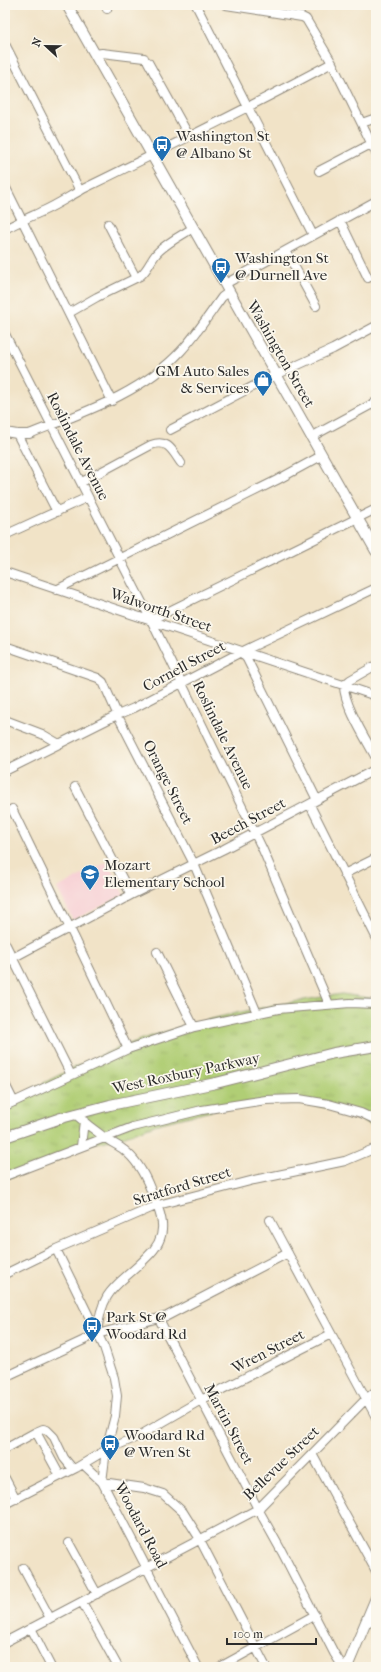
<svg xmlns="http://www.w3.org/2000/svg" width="381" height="1672" font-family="'IM FELL French Canon',serif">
	<defs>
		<pattern id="park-tufts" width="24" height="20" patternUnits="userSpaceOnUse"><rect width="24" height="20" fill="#b0ce75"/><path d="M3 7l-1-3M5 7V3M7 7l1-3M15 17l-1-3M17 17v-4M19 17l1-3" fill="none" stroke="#98b165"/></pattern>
	</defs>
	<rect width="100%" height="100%" fill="#fbf7ec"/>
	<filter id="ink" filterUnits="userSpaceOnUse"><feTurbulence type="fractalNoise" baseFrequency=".025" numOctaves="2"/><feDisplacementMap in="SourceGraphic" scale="8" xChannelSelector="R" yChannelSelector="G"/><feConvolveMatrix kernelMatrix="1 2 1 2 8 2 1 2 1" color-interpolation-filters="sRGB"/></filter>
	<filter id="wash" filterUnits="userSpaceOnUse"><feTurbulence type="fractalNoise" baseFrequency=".012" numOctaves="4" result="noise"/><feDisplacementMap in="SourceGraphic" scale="16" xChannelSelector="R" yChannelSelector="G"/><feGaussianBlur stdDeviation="0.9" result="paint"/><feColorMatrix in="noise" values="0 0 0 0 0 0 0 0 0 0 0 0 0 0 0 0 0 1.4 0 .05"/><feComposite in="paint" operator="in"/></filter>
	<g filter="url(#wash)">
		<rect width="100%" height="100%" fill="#f1e3c7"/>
		<!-- built -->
		<path fill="#f7cfd4" d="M107,862l17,33 -51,25 -16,-32z"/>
		<!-- park -->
		<path fill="url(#park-tufts)" stroke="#6e7c50" d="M342,994l34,5v129l-18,-11 -21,-7 -31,-7 -57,-1 -92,22 -40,15 -34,6 -25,15 -53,19v-76c33,-17 66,-35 101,-50 75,-31 156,-47 236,-59z"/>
	</g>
	<g filter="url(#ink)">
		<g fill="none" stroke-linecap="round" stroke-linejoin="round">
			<!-- minor casing -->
			<g stroke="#8e8779" stroke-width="10">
				<path id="minor" d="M196,5l117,230
					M226,5l76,12 4,2 26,44 44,90
					M107,9l1,-4
					M5,44l75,147
					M95,54l7,-1 42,5
					M148,62l41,74
					M362,123l14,-5
					M319,171l52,-27
					M5,186l107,215
					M340,220l28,58
					M108,224l28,54
					M5,229c13,-7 25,-12 38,-18 14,-6 27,-15 40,-22 84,-41 167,-82 249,-126
					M286,251l30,55
					M225,284l151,-83
					M69,313l28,-16 43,-21c9,-7 11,-18 19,-25 9,-9 23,-16 34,-23
					M5,334l146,286 112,230 66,154
					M170,430l97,-51 66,-30 43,-23
					M5,432l12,2h12c53,-21 112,-40 152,-83 15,-16 28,-36 41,-54l7,-5
					M17,434l40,78
					M311,437l65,-35
					M82,482l69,-37c17,-6 21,5 30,18
					M5,535l83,-38
					M5,572l371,124
					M56,590l221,-110 44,-24
					M151,620l225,-111
					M5,646l93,32 5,4 16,36 75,146 63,149
					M241,652l6,7 70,141
					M376,665l-26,15 -6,5c-1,18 23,56 32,73
					M5,720l37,14 17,10
					M5,771l108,-54 21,-9 107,-56 135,-64
					M75,787l56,108
					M310,805l66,132
					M12,809l70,144 46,96
					M344,874l32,-16
					M5,943l66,132
					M157,952l37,75
					M5,962l126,-67 93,-46 152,-80
					M5,1084l9,18
					M5,1106l123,-57 66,-22 84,-18 72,-6 26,1
					M75,1114c9,8 19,16 29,23 6,5 14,8 20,13 13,10 20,23 26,38 11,26 22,46 -3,69 -29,30 -45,29 -50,76
					M81,1146l3,-25
					M5,1176l128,-49 69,-17 64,-10 33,-1 30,5 32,9 15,7
					M270,1220l106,197
					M56,1249l48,98 10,31 3,18 -2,20 -9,34 -4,32 96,185
					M5,1274l51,-25 102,-44 96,-25 91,-19 31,-13
					M159,1319l99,190 24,43 52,101 9,14
					M5,1377l92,-43 70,-18 121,-63
					M36,1432l24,44
					M5,1449l31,-17 7,-3 4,1 7,7 10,21 9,11
					M312,1454l64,117
					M83,1464l19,18 42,6 19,6 20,18 15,24 68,131
					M5,1478l11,21
					M5,1504l71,-36 30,-18 31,-13 64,-37 130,-66
					M69,1543l28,51
					M23,1568l27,50
					M82,1602l36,65
					M366,1624l10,-4
					M31,1628l20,39
					M5,1642l253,-133 108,-110 10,-8
					M220,1667l95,-52"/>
			</g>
			<!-- major casing -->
			<g stroke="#8e8779" stroke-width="12">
				<path id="major" d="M67,5l309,546
					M5,1137l56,-19 49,-13 106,-22 118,-30 42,-7
					M347,1667l29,-69"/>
			</g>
			<!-- minor -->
			<use href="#minor" stroke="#fff" stroke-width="8"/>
			<!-- major -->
			<use href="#major" stroke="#fff" stroke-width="10"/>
		</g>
	</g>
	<!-- icons -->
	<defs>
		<g id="bus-pin" transform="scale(1)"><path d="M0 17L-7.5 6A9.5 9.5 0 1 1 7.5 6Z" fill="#1f6fb2" stroke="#fbf7ec"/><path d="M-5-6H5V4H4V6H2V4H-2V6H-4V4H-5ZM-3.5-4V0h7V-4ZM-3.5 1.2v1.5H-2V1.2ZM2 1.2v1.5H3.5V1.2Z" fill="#fff"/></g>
		<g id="shop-pin" transform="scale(1)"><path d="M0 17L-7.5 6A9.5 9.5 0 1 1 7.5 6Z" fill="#1f6fb2" stroke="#fbf7ec"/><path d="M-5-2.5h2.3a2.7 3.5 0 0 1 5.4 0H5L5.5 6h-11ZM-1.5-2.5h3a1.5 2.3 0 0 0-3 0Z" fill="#fff"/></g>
		<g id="school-pin" transform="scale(1)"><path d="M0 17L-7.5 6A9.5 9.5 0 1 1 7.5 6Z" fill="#1f6fb2" stroke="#fbf7ec"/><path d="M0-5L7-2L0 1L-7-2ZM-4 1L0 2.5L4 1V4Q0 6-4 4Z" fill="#fff"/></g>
	</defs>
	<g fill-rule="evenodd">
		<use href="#bus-pin" x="162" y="145"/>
		<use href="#bus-pin" x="221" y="267"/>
		<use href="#shop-pin" x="263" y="380"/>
		<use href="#school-pin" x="90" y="874"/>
		<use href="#bus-pin" x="92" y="1326"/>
		<use href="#bus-pin" x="110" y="1444"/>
	</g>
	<g text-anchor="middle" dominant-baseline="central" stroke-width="3.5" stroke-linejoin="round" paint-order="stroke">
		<!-- poi labels -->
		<g font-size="15" fill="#2b2b2b" stroke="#fbf7ec" text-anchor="start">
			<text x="176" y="136">Washington St<tspan x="176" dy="17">@ Albano St</tspan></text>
			<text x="235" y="258">Washington St<tspan x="235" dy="17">@ Durnell Ave</tspan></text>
			<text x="249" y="371" text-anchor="end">GM Auto Sales<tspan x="249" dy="17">&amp; Services</tspan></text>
			<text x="104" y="865">Mozart<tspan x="104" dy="17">Elementary School</tspan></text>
			<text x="106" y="1317">Park St @<tspan x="106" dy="17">Woodard Rd</tspan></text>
			<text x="124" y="1435">Woodard Rd<tspan x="124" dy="17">@ Wren St</tspan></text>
		</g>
		<!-- street labels -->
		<g font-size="15" fill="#2b2b2b" stroke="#fbf7ec">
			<text transform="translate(281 354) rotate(60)">Washington Street</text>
			<text transform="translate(78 446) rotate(63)">Roslindale Avenue</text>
			<text transform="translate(161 610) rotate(19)">Walworth Street</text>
			<text transform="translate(184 666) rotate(-28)">Cornell Street</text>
			<text transform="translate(223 735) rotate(64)">Roslindale Avenue</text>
			<text transform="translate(168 782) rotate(63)">Orange Street</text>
			<text transform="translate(248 821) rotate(-28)">Beech Street</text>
			<text transform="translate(186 1073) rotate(-12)">West Roxbury Parkway</text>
			<text transform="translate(182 1186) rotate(-17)">Stratford Street</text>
			<text transform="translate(268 1351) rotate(-27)">Wren Street</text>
			<text transform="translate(229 1424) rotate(62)">Martin Street</text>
			<text transform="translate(281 1463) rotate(-44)">Bellevue Street</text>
			<text transform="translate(141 1525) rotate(62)">Woodard Road</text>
		</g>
	</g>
	<!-- margin -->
	<rect width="381" height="1672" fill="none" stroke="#fbf7ec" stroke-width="20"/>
	<!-- north arrow -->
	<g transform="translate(46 46) rotate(292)" stroke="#fbf7ec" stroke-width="3" paint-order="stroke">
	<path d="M0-3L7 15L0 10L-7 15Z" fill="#2b2b2b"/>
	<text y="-6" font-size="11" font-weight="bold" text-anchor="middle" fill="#2b2b2b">N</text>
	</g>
	<!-- scale -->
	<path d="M227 1638v6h89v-6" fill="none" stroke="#2b2b2b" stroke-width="2"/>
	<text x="233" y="1638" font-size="12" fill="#2b2b2b" stroke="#fbf7ec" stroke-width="3" paint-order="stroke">100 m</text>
</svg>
